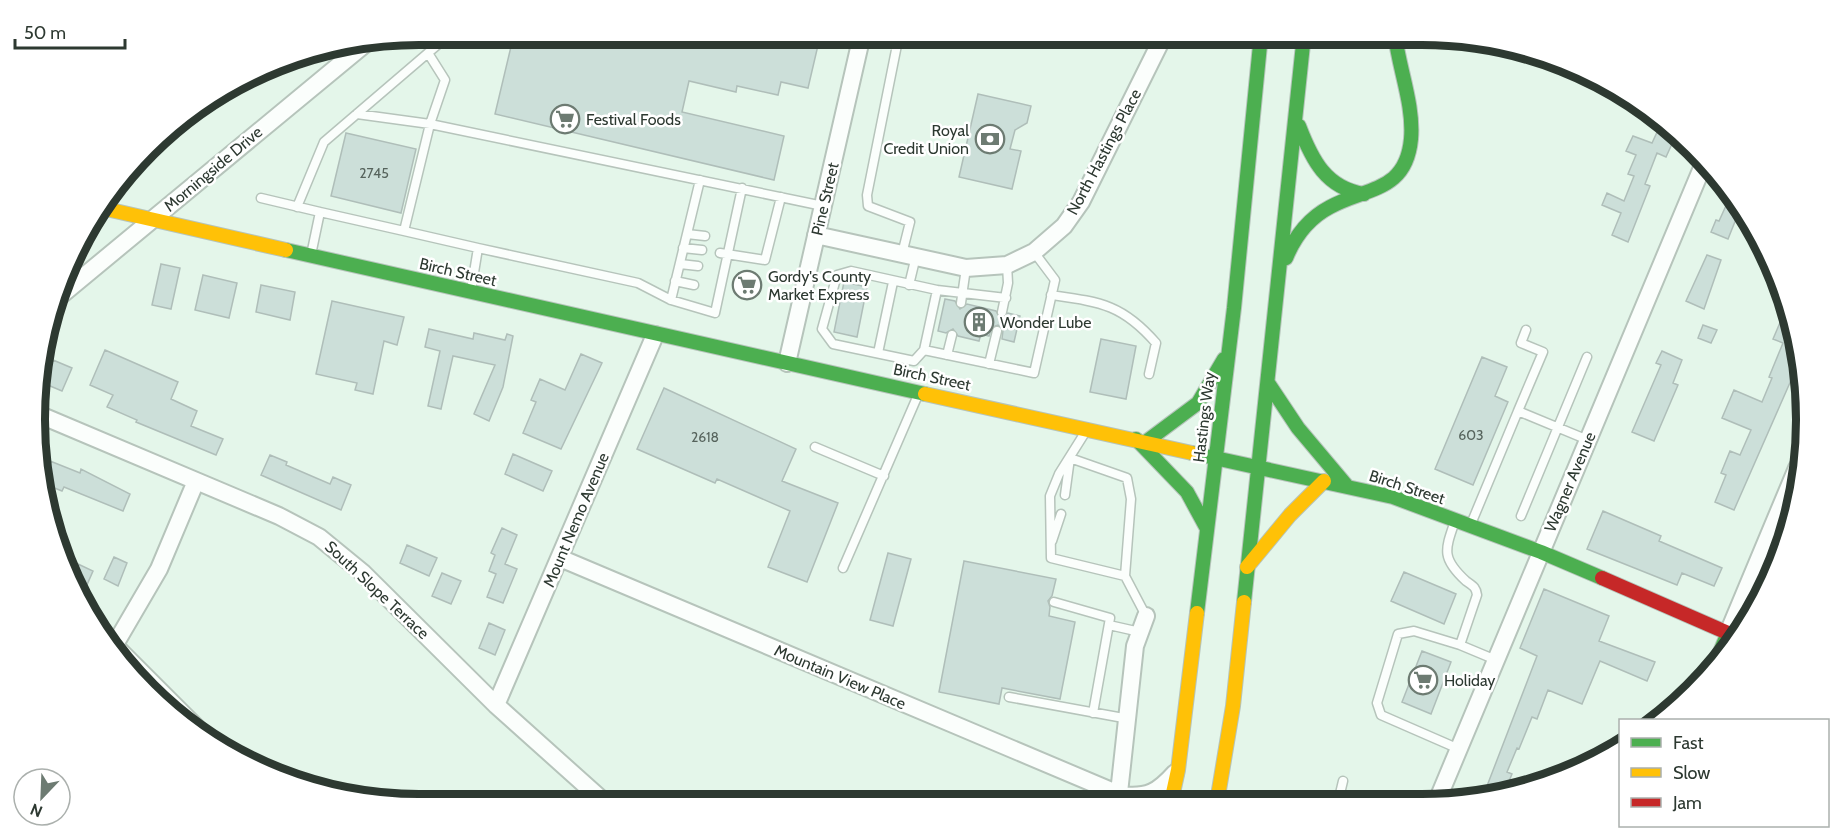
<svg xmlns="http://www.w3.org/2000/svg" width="1841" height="839" font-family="Cabin,sans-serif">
	<rect width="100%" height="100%" fill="#e4f6ea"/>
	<!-- building -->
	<path fill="#ccdfd9" stroke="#afbeb9" stroke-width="1.5" d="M514,34h246l10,3v-3h22l27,7 -11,47 -27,-6 -3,13 -41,-9 -1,6 -47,-11 -7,31 102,24 -10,44 -279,-66z
		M978,94l53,12 -4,17 -12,7 -5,19 11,2 -9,38 -53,-12z
		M1659,128l17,7 -10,22 -9,-4 -12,31 5,2 -22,56 -16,-7 9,-22 -19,-8 5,-12 17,8 10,-25 -6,-2 8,-19 -10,-4 7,-15 19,7z
		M346,133l70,16 -15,64 -70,-17z
		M1729,199l9,15 -10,25 -17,-7 5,-12 3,1z
		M1707,255l14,5 -17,49 -18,-8z
		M161,264l19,4 -9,41 -19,-4z
		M739,273l20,5 -5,19 -20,-5z
		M203,275l34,8 -8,35 -34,-8z
		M844,282l23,5 -10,50 -23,-5z
		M261,285l34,7 -5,28 -34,-8z
		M945,299l10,2 5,8 7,-5 29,7 4,7 8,-5 12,3 -6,26 -12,-3 1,-9 -5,-5 -6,2 -3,9 -8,-2 -2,7 -21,-5 -5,-7 -7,4 -8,-2z
		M332,301l72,16 -7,28 -13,-4 -11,53 -18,-4 2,-7 -41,-9z
		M1785,311l11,58 -62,141 -19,-8 11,-27 -5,-2 9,-22 10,4 11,-25 -29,-12 12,-28 28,12 10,-24 -3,-1 14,-34 -10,-4z
		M1703,325l14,5 -6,13 -13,-5z
		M429,329l44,10 1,-6 31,7 2,-6 6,2 -10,51 -14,34 -15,-7 21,-49 -42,-9 -12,53 -13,-3 12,-55 -15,-4z
		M1101,339l35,7 -10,53 -36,-7z
		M105,350l73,32 -7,17 26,12 -6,15 32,13 -7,16 -80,-33 1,-2 -30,-13 6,-12 -23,-10z
		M1662,351l20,9 -9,23 5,2 -24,56 -22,-9 29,-67 -5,-2z
		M581,354l21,9 -41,86 -38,-16 13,-31 -5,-2 9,-21 25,11z
		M1482,357l25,10 -12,29 13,6 -35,83 -38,-16z
		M53,360l19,8 -10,23 -19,-8z
		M664,388l132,61 -14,32 56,22 -31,79 -39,-15 22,-56 -73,-32 -2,4 -78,-34z
		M513,454l39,17 -9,20 -38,-17z
		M270,455l17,7 -1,3 44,19 3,-7 18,8 -10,25 -80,-35z
		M50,461l30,12 1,-4 49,25 -7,17 -59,-24 -2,4 -15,-6 2,-5 -6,-3z
		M1603,511l58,25 -2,5 63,27 -8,18 -32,-13 -5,12 -90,-36z
		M502,528l15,7 -12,29 12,5 -14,34 -16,-6 9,-23 -7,-3 6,-16 -4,-2z
		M407,545l30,13 -8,18 -29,-13z
		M888,553l23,6 -18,67 -23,-6z
		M114,557l13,6 -9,23 -14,-7z
		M964,561l92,18 -4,17 -4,5 2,6 -1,9 26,6 -15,77 -58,-11 -3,16 -60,-12z
		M78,564l15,7 -7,16 -10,-4 -3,-9z
		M1404,572l52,22 -12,30 -53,-23z
		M442,573l19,8 -10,23 -19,-8z
		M1544,589l65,27 -10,25 56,21 -8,19 -47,-20 -18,43 -34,-14 -11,29 -5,-2 -13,32 -2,-1 -10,24 5,2 -8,19 -22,6 55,-143 -17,-8z
		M489,623l16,7 -10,25 -16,-7z
		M1422,651l29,11 -20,52 -29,-12z"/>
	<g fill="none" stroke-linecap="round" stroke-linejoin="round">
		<!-- lane casing -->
		<g stroke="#b6c4bb" stroke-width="11">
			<path id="lane" d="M861,37l36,8 -30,150 1,11 42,16 -8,32
				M357,114l73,10 15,-44 -17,-27
				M261,198l59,14
				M297,207l27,-65 125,-107
				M404,231l74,17 -7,43
				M687,234l18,2
				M478,248l160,35 33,17 44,13 27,-125
				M683,248l19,2
				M720,253l45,7 16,-63
				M311,255l9,-43 84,19 26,-107 393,82
				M680,264l18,2
				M675,281l19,4
				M909,285l7,-29
				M937,290l69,8
				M1051,295c49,7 71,9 105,48l-7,31
				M671,300l29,-120
				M961,303l5,-35
				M1002,312l6,-29 -1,-18
				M924,350l-10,11 -81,-17 -11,-15 15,-54 14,-4 86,19 -13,60 110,23 21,-93 -21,-28
				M878,353l15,-71
				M947,355l5,-20
				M989,364l8,-33
				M1518,411l25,-59 -22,-9 5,-13
				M815,447l69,29
				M1070,458l57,20 4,21 -6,77 -74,-18 -1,-62 9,-22 27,-43
				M1065,495l5,-37
				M1521,516l66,-159
				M1455,521c-10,29 -14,37 11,60 7,5 10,6 11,14l-17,50 36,15
				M1471,524l47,-113 70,29
				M1052,541l9,-27
				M843,568l75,-173
				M1125,576l21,40
				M1054,602l56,16 -17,95
				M1109,625l31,7
				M1009,697l120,22
				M1459,749l-78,-34 -4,-12 21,-69 16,-3 46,14
				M1338,802l5,-21"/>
		</g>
		<!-- street casing -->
		<g stroke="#b6c4bb" stroke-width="20">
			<path id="street" d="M816,235l150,33 41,-3 27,-13 30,-26 17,-24 83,-167
				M60,296l306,-253
				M787,363l75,-328
				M40,415l239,101 40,21 44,36 133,132 106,95v4
				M560,558l561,237c27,3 37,-3 54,-22
				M1728,633l69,-165
				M112,643l87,87
				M114,646l45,-77 37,-88
				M496,705l159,-370
				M1437,801l267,-638
				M1118,802l17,-156 11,-30"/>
		</g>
		<!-- fast casing -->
		<g stroke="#b6c4bb" stroke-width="16">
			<path id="fast" d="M1299,126c13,34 27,62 65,68
				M286,250l639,144
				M1286,258c9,-22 23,-40 44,-51 37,-20 76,-15 81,-68 3,-34 -12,-70 -16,-104
				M1268,383l30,45 48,57
				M1136,439l51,53 19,35
				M1147,441l51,-38 26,-44
				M1192,453l201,44 148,55 61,26
				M1244,602l60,-567
				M1197,613l37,-305 27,-273
				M1714,666l14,-33"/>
		</g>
		<!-- slow casing -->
		<g stroke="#b6c4bb" stroke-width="16">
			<path id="slow" d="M102,208l184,42
				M925,394l267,59
				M1247,567l43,-52 34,-34
				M1171,802l7,-32 19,-157
				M1217,802l16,-96 11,-104"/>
		</g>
		<!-- jam casing -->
		<g stroke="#b6c4bb" stroke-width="16">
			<path id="jam" d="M1602,578l135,59"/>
		</g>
		<!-- lane -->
		<use href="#lane" stroke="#fbfefc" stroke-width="8"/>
		<!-- street -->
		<use href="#street" stroke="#fbfefc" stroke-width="16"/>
		<!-- fast -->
		<use href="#fast" stroke="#4caf50" stroke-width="14"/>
		<!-- slow -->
		<use href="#slow" stroke="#ffc107" stroke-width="14"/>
		<!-- jam -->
		<use href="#jam" stroke="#c62828" stroke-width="14"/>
	</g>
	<!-- icons -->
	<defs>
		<g id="supermarket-ring" transform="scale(1.5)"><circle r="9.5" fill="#fff" stroke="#6d7b72" stroke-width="1.5"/><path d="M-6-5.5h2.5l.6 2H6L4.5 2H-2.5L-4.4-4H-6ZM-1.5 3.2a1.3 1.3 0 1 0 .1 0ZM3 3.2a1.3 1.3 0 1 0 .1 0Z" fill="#6d7b72"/></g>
		<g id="bank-ring" transform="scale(1.5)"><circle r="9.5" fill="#fff" stroke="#6d7b72" stroke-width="1.5"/><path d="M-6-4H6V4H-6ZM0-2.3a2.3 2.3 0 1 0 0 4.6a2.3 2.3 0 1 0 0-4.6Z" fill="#6d7b72"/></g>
		<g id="building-ring" transform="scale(1.5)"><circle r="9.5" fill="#fff" stroke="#6d7b72" stroke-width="1.5"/><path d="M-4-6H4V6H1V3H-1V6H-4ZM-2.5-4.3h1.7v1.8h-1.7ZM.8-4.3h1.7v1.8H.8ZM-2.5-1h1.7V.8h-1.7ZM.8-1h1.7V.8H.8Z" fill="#6d7b72"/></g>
	</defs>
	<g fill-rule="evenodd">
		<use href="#supermarket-ring" x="565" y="119"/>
		<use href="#bank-ring" x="990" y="139"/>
		<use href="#supermarket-ring" x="747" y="285"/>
		<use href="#building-ring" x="979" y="322"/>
		<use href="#supermarket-ring" x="1423" y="680"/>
	</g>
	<g text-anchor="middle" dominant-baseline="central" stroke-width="5" stroke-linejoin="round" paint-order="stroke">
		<!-- number labels -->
		<g font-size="14" fill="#56635c">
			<text x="374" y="173">2745</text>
			<text x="1471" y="435">603</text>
			<text x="705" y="437">2618</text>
		</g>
		<!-- poi labels -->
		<g font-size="16" fill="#2d3931" stroke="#fff" text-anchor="start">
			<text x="586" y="119">Festival Foods</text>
			<text x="969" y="130" text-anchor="end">Royal<tspan x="969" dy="18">Credit Union</tspan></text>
			<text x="768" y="276">Gordy's County<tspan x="768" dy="18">Market Express</tspan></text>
			<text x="1000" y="322">Wonder Lube</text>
			<text x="1444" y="680">Holiday</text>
		</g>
		<!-- street labels -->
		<g font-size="16" fill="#2d3931" stroke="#fff">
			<text transform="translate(1104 152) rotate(-62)">North Hastings Place</text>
			<text transform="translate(213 169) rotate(-40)">Morningside Drive</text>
			<text transform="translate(825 199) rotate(-77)">Pine Street</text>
			<text transform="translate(458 272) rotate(13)">Birch Street</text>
			<text transform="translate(932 377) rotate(12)">Birch Street</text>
			<text transform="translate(1204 417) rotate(-83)">Hastings Way</text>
			<text transform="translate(1570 482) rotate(-67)">Wagner Avenue</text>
			<text transform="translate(1407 487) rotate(18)">Birch Street</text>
			<text transform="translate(576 520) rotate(-67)">Mount Nemo Avenue</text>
			<text transform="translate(377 590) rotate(43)">South Slope Terrace</text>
			<text transform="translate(840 677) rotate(23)">Mountain View Place</text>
		</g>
	</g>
	<!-- crop -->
	<path d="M0 0H1841V839H0ZM419 45H1422A374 374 0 0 1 1796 419V420A374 374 0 0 1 1422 794H419A374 374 0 0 1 45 420V419A374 374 0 0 1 419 45Z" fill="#fff" fill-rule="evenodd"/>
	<path fill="none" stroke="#2d3931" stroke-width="8" d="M419 45H1422A374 374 0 0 1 1796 419V420A374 374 0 0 1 1422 794H419A374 374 0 0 1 45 420V419A374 374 0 0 1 419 45Z"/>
	<!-- legend -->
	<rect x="1619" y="719" width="210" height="108" fill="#ffffff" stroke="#abb0ad" stroke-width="1.5"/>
	<rect x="1631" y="738" width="30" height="9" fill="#4caf50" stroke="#abb0ad" stroke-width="1.5"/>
	<text x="1673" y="749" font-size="18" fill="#2d3931">Fast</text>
	<rect x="1631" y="768" width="30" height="9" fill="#ffc107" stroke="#abb0ad" stroke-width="1.5"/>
	<text x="1673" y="779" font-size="18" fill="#2d3931">Slow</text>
	<rect x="1631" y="798" width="30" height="9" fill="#c62828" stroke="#abb0ad" stroke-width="1.5"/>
	<text x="1673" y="809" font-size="18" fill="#2d3931">Jam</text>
	<!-- north arrow -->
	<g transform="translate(42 797) rotate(203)"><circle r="28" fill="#ffffff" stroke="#abb0ad" stroke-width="1.5"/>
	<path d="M0-4.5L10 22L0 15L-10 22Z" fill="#6d7b72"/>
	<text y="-9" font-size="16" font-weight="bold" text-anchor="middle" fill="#2d3931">N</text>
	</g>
	<!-- scale -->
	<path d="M15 39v9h110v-9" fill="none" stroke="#2d3931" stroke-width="3"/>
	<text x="24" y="39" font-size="18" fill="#2d3931" stroke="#ffffff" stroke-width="4.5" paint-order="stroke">50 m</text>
</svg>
